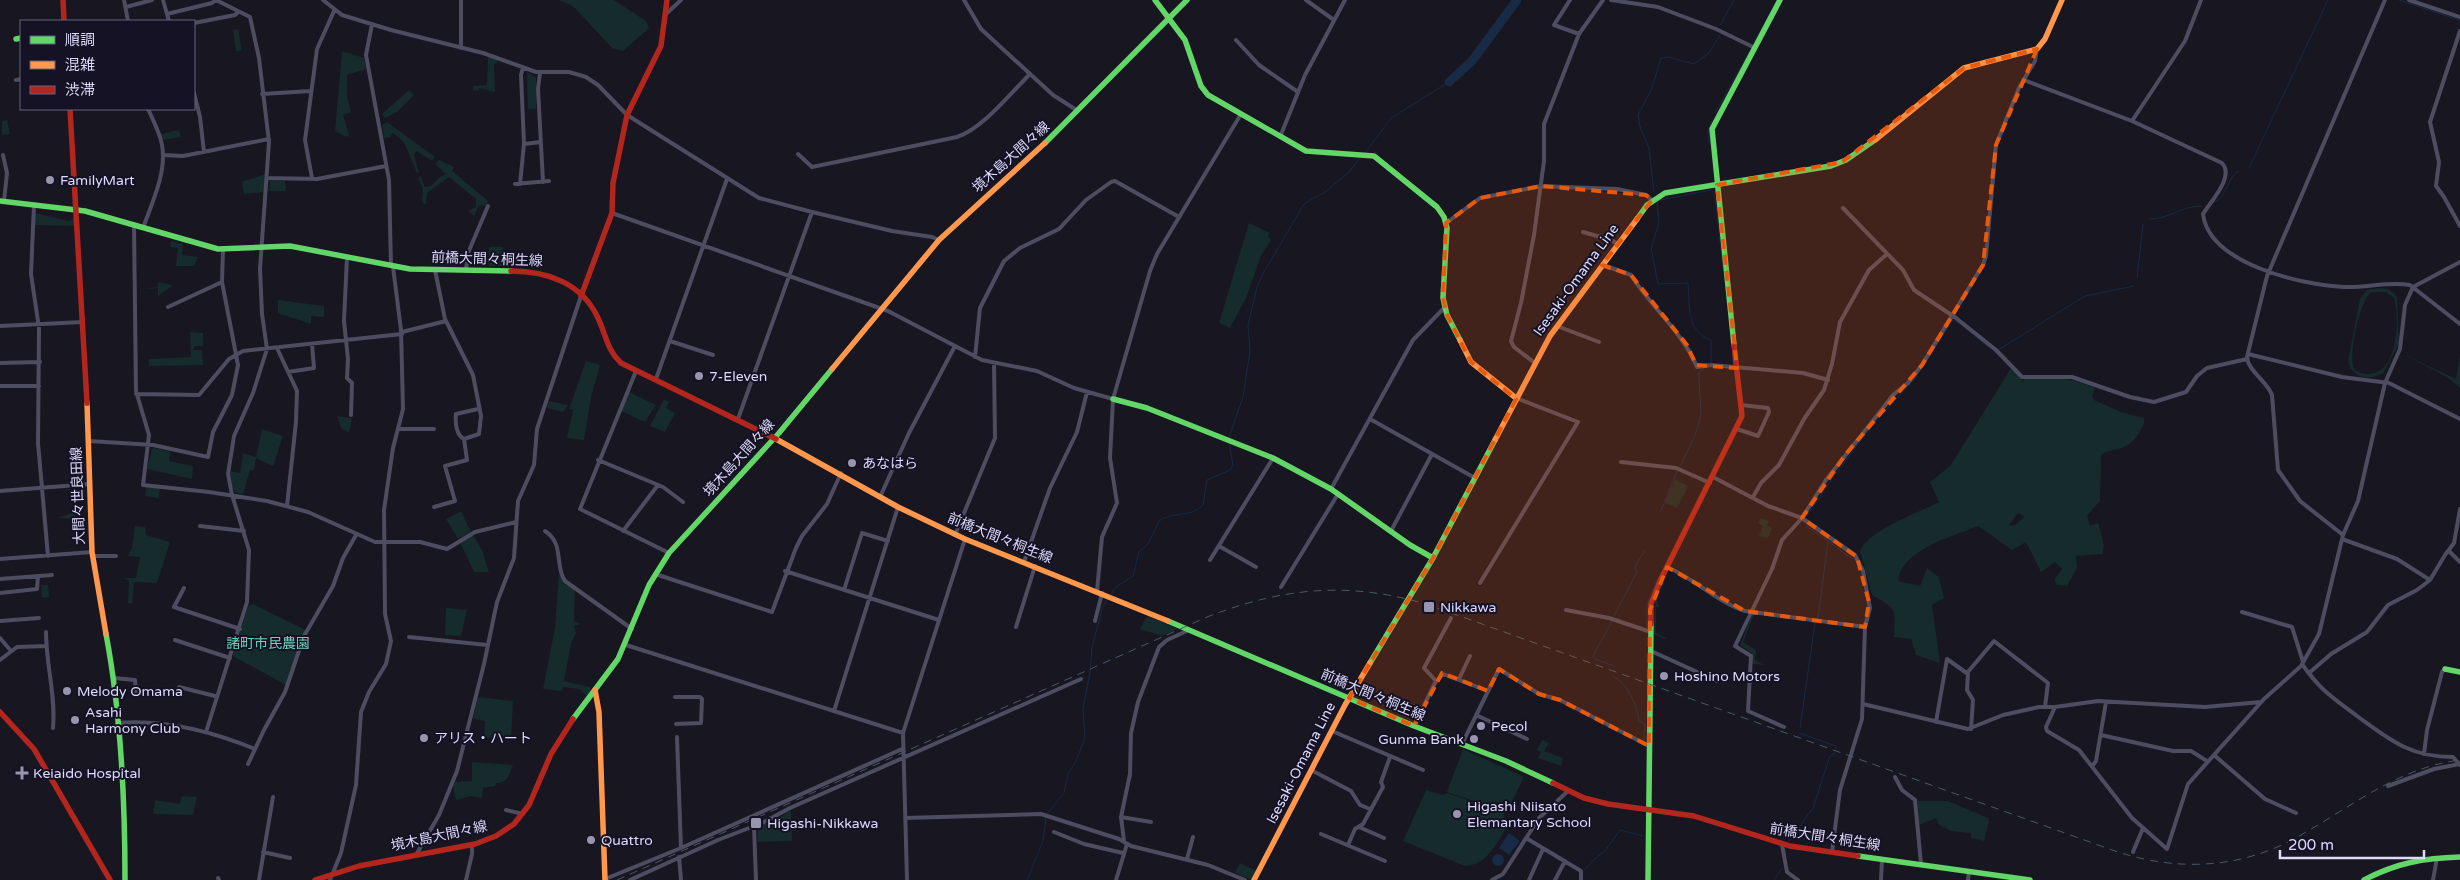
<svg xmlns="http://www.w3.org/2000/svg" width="2460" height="880" font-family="'Varela Round','Noto Sans JP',sans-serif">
	<rect width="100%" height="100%" fill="#181621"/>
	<!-- green -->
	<path fill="#162b2b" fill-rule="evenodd" d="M558,0h56l32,21 3,7 -26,23 -11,-3 -39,-42z
		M238,29l4,21 -6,1 -3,-21z
		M342,51l22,7 2,11 -19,6v22l4,15 -8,3 6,20 -2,2 -12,-6z
		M488,57l9,3v3l-3,1 1,28 -16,-4 -1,3 -5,-1 1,-4 13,-1z
		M527,72l9,6v31h-8z
		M409,90l5,5 -17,17 -12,6 -3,-4z
		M7,120l3,14 -8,1v-14z
		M387,122l48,35 -3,4 -15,-10 -3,4 5,18h-2l-13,-31 -11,-9 -3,4 -6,1 -2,-13z
		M179,130l2,7 -18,3 -2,-6z
		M439,160l15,7 -2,4 36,30 -3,5 -6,-1 -5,11 -6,-5 8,-4v-8l-27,-22 -22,16 -1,11 -4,-1 1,-14 -5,-11 3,-1 4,10 6,-1 9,-9 6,-3 -11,-10z
		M266,174l-2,18 -20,2 -2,-12z
		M270,181h15l1,10h-17z
		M35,213l34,8 5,-3 2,8 -41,-1z
		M1249,223l21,10 -2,3 3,4 -10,16 -15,42 -16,30 -11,-5z
		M171,241l12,3 -1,11 16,2 -4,9h-18l2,-18 -8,-1z
		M489,247h14l1,19h-15z
		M158,282l15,3 -15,11v-8l-22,2 22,-3z
		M2379,288l10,1 8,8 2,47 -16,29c-13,8 -31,6 -35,-12l12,-62 7,-9zM2372,292h14l8,6c6,20 4,76 -25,76 -6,0 -10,-1 -15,-5 -6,-12 5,-70 18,-77z
		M278,300l46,6v11l-13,-1v8l-33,-11z
		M190,332l13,1v13h-8l-2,4h9l1,15 -54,1v-7l42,-2z
		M2401,353l55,26 4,-23v32l-13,-11z
		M586,361l14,4 -9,32 -7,43 -17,-2 6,-28 -4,-1z
		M2011,368l10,10 2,5 1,-4c30,-1 43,-3 71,9l-3,8 2,4 27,12 23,6c1,6 -2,10 -5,15 -14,21 -22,12 -38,22l-1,46 -13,15 3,10 8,-3 6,22 -2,9 -26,2 1,12 -10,18 -10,-1 -3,-5 8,-11 -7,-7 -14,10 -15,-30 -14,8 -34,-24c-26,11 -76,23 -80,55l22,5 7,-18 12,9 5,21 -12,7 8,58 -24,-8 -5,-16 -17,-2c1,-29 4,-27 -22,-42l-12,-44c7,-20 60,-39 79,-49l-9,-20 21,-17zM2018,513l7,4 -12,9 -4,-1z
		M629,392l27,13 -11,17 -24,-11z
		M664,399l5,3 -3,6 9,5 -10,19 -15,-6z
		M549,401l19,4 -5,7 -16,-4z
		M337,416l15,2 -3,15 -8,-5z
		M262,429l21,7 -10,30 -17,-8 -2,12h-4l-7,24 -7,-1 -6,-10v-12l10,2 3,-20 13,4z
		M154,448l17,4 -2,9 24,5 -1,13 -45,-10 5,-20z
		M1675,479l13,7 -11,22 -12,-5z
		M146,487l14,1 -1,10 -14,-2z
		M461,511l10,21 -13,7 -12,-20z
		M72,513l4,1 -2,5 -17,-1z
		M1761,518l8,3 -2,4 5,3 -4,10 -9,-2 4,-10 -5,-3z
		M135,526l10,1 1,8 24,7 -13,41 -23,-1 -2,22 -4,-1 1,-22 -6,-3h13l4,-21 -12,-1 4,-8z
		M473,535l9,15 7,22h-15l-14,-30z
		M559,572l5,11 11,7 -1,31 7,3 -7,2 2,7 -5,11 -7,37 26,6 1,3 -4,6 -8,-7 -16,-2 -1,4 -19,-2 12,-61z
		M1662,582l2,1 -7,17 2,7h-3v26l10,5 -1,1 -11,-5 1,-33z
		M41,585h7l1,12 -7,1z
		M253,604l53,26 -20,55 -53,-29 15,-50z
		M446,608l21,2 -6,26 -16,-1z
		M1752,615h2l-11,27 13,8 -1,10 9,5 -11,-1 -1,-11 -12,-8z
		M1147,616l31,13 -16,7 -22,-7z
		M478,697l35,4 -2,38 -27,-2 1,-16 -12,-3z
		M1542,740l7,3 -5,8 19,7 -2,8 -23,-8 3,-6 -4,-2z
		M1463,749l61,28 -17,35 -60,-20z
		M472,762l41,3c-4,11 -6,18 -17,18l-1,3 -12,2 -1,10 -11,-2 -15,4 -3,-14 2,-4 17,-1z
		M1426,790l16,5 5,-2 57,20 -2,11 5,3c-11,17 -20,38 -42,39l-62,-25z
		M182,796l15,1 -4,18 -40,-1 2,-14 25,4z
		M1918,801h30l40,17 1,4 -5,19 -13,-3v-5l-20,-2 -12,-6 -3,-7 -17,7z
		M791,810l1,31 -35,1 1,-15 23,-10z
		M1240,863l17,8 -5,9 -17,-7z"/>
	<!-- water -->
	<path fill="#172a46" d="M1509,833l11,8 -11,14 -10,-7z
		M1492 860a6 6 0 1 1 12 0a6 6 0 1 1-12 0Z"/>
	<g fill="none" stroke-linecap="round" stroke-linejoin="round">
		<!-- stream -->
		<path stroke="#172a46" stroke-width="1" d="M2399,0l60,20
			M1720,25l14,-25
			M1754,43l23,-43
			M1715,113l36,-64
			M1709,144l-1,-13 4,-10
			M1365,153l26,-35 58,-36
			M2249,168l79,-168
			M1714,190l9,76
			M1654,192l-5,-44 -9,-21 -2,-12 14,-27 9,-30 7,-1 26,7 15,-11 11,-18
			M2213,203c16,-7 15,-29 26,-32
			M2150,219c23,-1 30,-13 52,-13
			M2137,278l6,-54
			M1998,350l87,-54 49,-10
			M1732,355l1,9
			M1711,362v-22c-25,-9 -21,-34 -23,-57l-30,1 -7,-36 8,-25 -2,-20 3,-3 51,-10
			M1229,437l14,-40 7,-46 -2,-26 9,-38 7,-15 40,-68 21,-12 23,-19 12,-15
			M1680,466c8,-17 20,-36 21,-55 0,-13 -3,-25 -2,-39l5,-4
			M1661,511l16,-40
			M1807,516l26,-39 45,-59 36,-38 38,-59h4l34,27
			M1685,526l44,-88
			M1806,526l22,15 -10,77
			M1829,542l24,17
			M1110,595l6,-8 17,-11 6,-24 9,-8 11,-23c13,-10 33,-3 44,-16l4,-25 23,-10 3,-5 -4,-22
			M1614,616l23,-44 -2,-5 10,-17
			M1612,621l-19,35 2,3 19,7
			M1647,628v-24l11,-26
			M1613,676c15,9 24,28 26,45l6,3 -1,17
			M1800,728l15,-105
			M1799,733l37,13v3
			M1047,814l17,-21 4,-19 8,-13 9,-23 -2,-29 7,-37 2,-25 11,-41 5,-8
			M1789,841l24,-33 17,-52 5,-3
			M1785,854l1,-5
			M1584,871l7,-9 14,-11 15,-21 23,6
			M1027,880l16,-39 3,-23
			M1774,880l8,-12"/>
		<!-- river -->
		<path stroke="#172a46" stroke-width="9" d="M1449,82l23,-21 45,-61"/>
		<!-- street -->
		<path stroke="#4e4c60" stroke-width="4" d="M124,0l4,21
			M163,0l6,21
			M323,0l19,15 49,15 92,23 53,19h33l17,5 12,8 29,30 132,83 53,14 80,19 40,6 7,3
			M461,0v48
			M964,0l17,29 72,66 25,16
			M1306,0l28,20
			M1570,0l-16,25 25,9
			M1611,0l47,7 58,22 39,19
			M2409,0l51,17
			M126,7l26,-7
			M167,14l45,-11 4,-3
			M665,15l16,-15
			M194,23l41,-8 3,-3
			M372,24l-6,31 23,125 2,86
			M2460,31l-30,91 9,40 -3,24 8,11 16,29
			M1236,40l23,25 39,27
			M540,73l-2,16 5,93
			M16,80l5,-1
			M2024,80l108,41 90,42c13,14 -12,39 -19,51 6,50 99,71 141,73 22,1 45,-6 66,-2l50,39
			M194,93l6,24 4,35
			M262,94l49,-3
			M2132,121l53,-80 16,-41
			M1280,137l25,-62 40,-75
			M524,144l17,-2
			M798,154l14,13 145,-30c26,-9 53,-43 72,-62
			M3,155l4,18 -3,28
			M163,155l20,1 86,-17
			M267,178l50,1 69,-13
			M312,178l-7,-38 12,-91 17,-38
			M515,184l34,-3
			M520,184l4,-40 -3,-69 2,-7
			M34,205l-3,69 8,54 -1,115 10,113
			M1843,208l60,62 11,20 42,28 40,32 26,27h50l58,20 24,5 32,-10 11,-16 10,-8 40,-9
			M612,213l276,98 94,49 55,11 37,17 39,11
			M1446,223l34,-25 61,-12 76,3 29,6 6,5
			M134,225l2,166 13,44 -6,50 66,7 58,9 41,11 67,30h45l27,7 28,-17 41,-10
			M143,228c9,-25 24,-56 19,-83 -2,-12 -9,-25 -14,-36
			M1583,232l28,8 7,4
			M347,257l-3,64 4,38 -1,19 5,5 -1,32
			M1603,265l28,10c20,32 51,56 66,92l14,-2 92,8 25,7
			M435,270l10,49 28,56 8,41 -2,18 -15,5c-8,-4 -9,-17 -8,-25l22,-5
			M466,270l2,-17 20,-47
			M168,307l54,-25
			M0,326l83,-4
			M1557,326l42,16
			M402,332l44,-11
			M670,341l43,14
			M277,348l20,43 -1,31 -9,84
			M2248,354l94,23 47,6 71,36
			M975,357l5,-49 24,-47 16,-13 39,-19 27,-29 25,-18 4,-1 64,36
			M0,363l40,-1
			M1535,363l-21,-16 -3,-6 10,-38 13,-68 10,-74v-37l35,-90 24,-34
			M636,371l-56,138 89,44
			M288,372l26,-4 -2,-24
			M656,379l71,-200
			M0,386h39
			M136,394l63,1 30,-36 14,-8 159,-17
			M738,419l74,-207
			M1370,419l105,59
			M399,429h35
			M1737,429l21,7 11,-24 -1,-4 -27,-3
			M89,441l64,4 55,12 5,-25 19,-37 6,-30 -16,-83 1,-33
			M598,460l65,27 20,15
			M1621,462l55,6 34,15
			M1713,477l55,29 34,12 53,37 8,16 7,37 -5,19 -3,92 -22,71 -8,62
			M1331,489l82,-149 31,-32
			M0,491l90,-7
			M880,497l29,-64 46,-87
			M1753,497l8,-14 18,-18 25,-46 20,-29 8,-26 8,-42 29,-52 18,-16
			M434,507l21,-6 -10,-35 22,-6 -3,-21
			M200,526l44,5
			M545,531c20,13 9,34 20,50l67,48
			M623,531l35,-46
			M1391,531l41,-77
			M955,535l40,-97 -1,-75
			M2343,535l-43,-34 -22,-31 -6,-75c-5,-14 -24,-24 -25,-38l20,-81 118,-276
			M2342,539l55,20 33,21
			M1219,546l37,21
			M2449,551l11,11
			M93,556h23
			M0,559l92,-7
			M1210,560l63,-102
			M1024,562l26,-74 27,-56 10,-40
			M1667,567c28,12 50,35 78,44l120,16
			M785,571l154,49
			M655,574l117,38 24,-64 6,-12 25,-32 14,-31
			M0,579l52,-4
			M1480,583l98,-161 -62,-24
			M1281,587l57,-93
			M184,588l-10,19 66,22
			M844,590l18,-57 26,8
			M1097,591l5,-54 15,-34 -7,-45 3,-59 37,-128 7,-17 84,-140
			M0,593l37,-4 1,-13
			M1566,610l43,8 42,14
			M2242,612l50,15 11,35
			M0,621l39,-3
			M1095,621l7,-28
			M1016,627l19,-61
			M46,632c0,33 10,64 7,96
			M409,637l78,8
			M0,638l11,13
			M175,640l55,18
			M626,645l277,88
			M1651,651l66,30
			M0,660l17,-13 29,-1
			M2302,664c19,27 30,33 55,52 33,24 53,41 96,41l7,8
			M1967,673l27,-32 54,42 -3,24
			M2309,673l22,-19 36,-22 21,-27 29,-15 13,-10 15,-25 9,-12 6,-34
			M114,678l21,2 1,12
			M1459,679l11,-23
			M1436,681l-12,-13 27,-50
			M179,687l36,9
			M675,697h25l2,2 -1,24 -25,1
			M1863,704l105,25 35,-14 36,-8h16l43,-6 107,6 56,-5
			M2055,707l-9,20 1,4 32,19 53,68 35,31 21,-65 76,-85 37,-33 18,-32 24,-99 15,-34 27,-118 15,-34 5,-44 8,-18 47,-25
			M834,711l64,-204
			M1476,715l51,24
			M1936,722l11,-63 21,15 -1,16 6,10 -2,29
			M117,723c47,-4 94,8 138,26
			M1414,726l21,-43 8,-9 45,17
			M1784,727l-36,-16 3,-55 -16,-10 37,-77 10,-29 20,-22 24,-38 57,-72 10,-13 15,-12 14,-18 61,-100 3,-9 10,-111 23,-57 16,-27 2,-12
			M1332,731l91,39
			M206,732l41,-130 2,-52 -17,-55 -4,-21 6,-38 19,-43 14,-44 -5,-35 -2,-45 9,-127 -10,-84 -9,-41 -34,-17
			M2101,735l72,16h18l16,10
			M677,737l4,111
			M1462,744l37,-75 40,25 21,6 89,46
			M2424,754l3,-24 15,-58 3,-3
			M2214,755l51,44 31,14
			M248,764l16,-34 21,-38 19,-56 29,-50 10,-28 13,-23
			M2093,765l3,-4 10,-59
			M1311,770l40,21 9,14 10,4
			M1895,777l7,13 13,10 6,64
			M2388,786l46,-17 26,-5
			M506,810l17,4
			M1121,817l30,5
			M905,818l136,-4 78,25 12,7 77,19 37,15
			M754,827l2,53
			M1359,827l25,11
			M1054,832l30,12 39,9
			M1321,834l64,27
			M1526,838l55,33v9
			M1124,841l-3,-24 9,-43 1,-41 7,-31 21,-55 8,-7 22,-10
			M1348,845l7,-16 8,-5 20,-37 -2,-5 9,-25
			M1782,845l5,27 11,8
			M263,852l27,6
			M2133,852l10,-24
			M416,855l23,-40 18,-44 27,-107 13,-62 17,-44 4,-57 16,-36 3,-36 44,-133
			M679,857l2,23
			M1187,859l6,-22
			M218,878l1,2
			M605,879l76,-31 221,-99
			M259,880l14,-83
			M330,880l11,-27 15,-68 5,-73 8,-20 17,-28 5,-23 -6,-27 -1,-104 9,-62 10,-39 -2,-79 -8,-63
			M466,880l6,-26v-10
			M630,880l88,-40 44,-17 28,-15 291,-129
			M907,880l-4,-147 62,-194
			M1116,880l11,-36
			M1492,880l11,-6 36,-56 29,-27
			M1529,880l14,-31
			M1555,880l10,-19
			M1881,880l1,-21
			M1968,880l1,-9
			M2433,880l4,-22"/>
		<!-- fast -->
		<path stroke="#63d668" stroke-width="5.5" d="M1155,0l30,40 16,46 7,9 98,56 68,5 63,51 7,10 3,11 -4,70 4,17 13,25
			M16,39l5,-1
			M1045,143l142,-143
			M0,201l85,10 133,38 72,-3 120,23 101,2
			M1637,219l10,-14 18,-12 166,-27 15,-6 29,-20
			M1734,345l-22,-216 68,-129
			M1113,399l34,9 126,50 58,31 79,56 23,13
			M1168,621l246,105 92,35 47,22
			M106,634c15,79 19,166 19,246
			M1370,663l63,-105 62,-118
			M2445,669l15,3
			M573,719l45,-60 31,-74 20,-32 110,-120 53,-64
			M1858,856l172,24
			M1648,880l3,-256
			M2364,880c32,-17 60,-22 96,-23"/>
		<!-- slow -->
		<path stroke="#ff974d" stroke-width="5.5" d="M1875,140l89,-72 73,-19 8,-10 17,-39
			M1460,340l11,22 45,36
			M832,369l107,-129 106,-97
			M87,403l5,149 14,82
			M776,439l122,68 67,32 203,82
			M1495,440l55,-104 87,-117
			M595,690l4,22 6,168
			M1254,880l91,-175 25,-42"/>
		<!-- jam -->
		<path stroke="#b3261e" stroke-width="5.5" d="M63,0l1,21
			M70,109l17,294
			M511,271c36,0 71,12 87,47 8,17 9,32 23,45l155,76
			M581,296l31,-83 1,-30 14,-68 34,-69 6,-46
			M1651,624v-20l10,-25 81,-163 -8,-71
			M0,712l34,37 76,131
			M1553,783l31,15 24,6 86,12 96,30 68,10
			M315,880l44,-14 116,-22 21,-8 18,-12 15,-19 22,-51 22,-35"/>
		<!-- rail -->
		<path stroke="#475967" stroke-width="1" stroke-dasharray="8 6" stroke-linecap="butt" d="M617,880l590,-263c77,-30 143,-36 222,-12l686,246c62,21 127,18 184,-15 54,-30 98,-68 161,-76"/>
	</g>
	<!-- marked area -->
	<path fill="#e8590c" fill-opacity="0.2" stroke="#e8590c" stroke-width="4" stroke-dasharray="10 6" stroke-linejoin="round" d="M2037,49l-41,96 -13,120 -61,100 -77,90 -43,63 55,39 12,45 -4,25 -120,-16 -78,-44 -17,43 -1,136 -89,-46 -21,-6 -40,-25 -11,22 -46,-18 -28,53 -65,-28 84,-140 83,-159 -45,-37 -24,-47 -4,-17 3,-75 34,-25 61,-12 105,9 6,5 -50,65 29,10 56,70 9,20 41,3 -20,-183 125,-23 122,-94z"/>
	<!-- markers -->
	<g fill="#9895ae" stroke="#151225" stroke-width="2">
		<circle cx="50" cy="180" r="5"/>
		<circle cx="699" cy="376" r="5"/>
		<circle cx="852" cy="463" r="5"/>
		<rect x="1423" y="601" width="12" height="12" rx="2.5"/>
		<circle cx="1664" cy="676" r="5"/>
		<circle cx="67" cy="691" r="5"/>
		<circle cx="75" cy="720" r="5"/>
		<circle cx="1481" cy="726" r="5"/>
		<circle cx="424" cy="738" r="5"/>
		<circle cx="1474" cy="739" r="5"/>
		<path d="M19.5 765.5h5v5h5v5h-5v5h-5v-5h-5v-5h5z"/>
		<circle cx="1457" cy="814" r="5"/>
		<rect x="750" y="817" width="12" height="12" rx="2.5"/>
		<circle cx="591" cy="840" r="5"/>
	</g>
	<g text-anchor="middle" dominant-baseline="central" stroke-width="4" stroke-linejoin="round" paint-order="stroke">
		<!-- street labels -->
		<g font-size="14" fill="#dddafa" stroke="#151225">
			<text transform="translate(1011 157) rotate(-42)">境木島大間々線</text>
			<text transform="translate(487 259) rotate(2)">前橋大間々桐生線</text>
			<text transform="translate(1576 280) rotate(-54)">Isesaki-Omama Line</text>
			<text transform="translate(739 458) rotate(-48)">境木島大間々線</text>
			<text transform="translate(78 496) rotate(-92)">大間々世良田線</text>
			<text transform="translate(1000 538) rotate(22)">前橋大間々桐生線</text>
			<text transform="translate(1373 695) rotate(23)">前橋大間々桐生線</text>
			<text transform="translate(1301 763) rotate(-63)">Isesaki-Omama Line</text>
			<text transform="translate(439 836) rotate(-12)">境木島大間々線</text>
			<text transform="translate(1825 837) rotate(9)">前橋大間々桐生線</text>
		</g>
		<!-- poi labels -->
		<g font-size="14" fill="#dddafa" stroke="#151225" text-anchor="start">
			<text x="60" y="180">FamilyMart</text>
			<text x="709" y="376">7-Eleven</text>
			<text x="862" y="463">あなはら</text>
			<text x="1440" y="607">Nikkawa</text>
			<text x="1674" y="676">Hoshino Motors</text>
			<text x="77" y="691">Melody Omama</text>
			<text x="85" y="712">Asahi<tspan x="85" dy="16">Harmony Club</tspan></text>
			<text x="1491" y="726">Pecol</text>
			<text x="434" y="738">アリス・ハート</text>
			<text x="1464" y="739" text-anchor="end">Gunma Bank</text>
			<text x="33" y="773">Keiaido Hospital</text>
			<text x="1467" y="806">Higashi Niisato<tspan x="1467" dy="16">Elemantary School</tspan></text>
			<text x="767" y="823">Higashi-Nikkawa</text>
			<text x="601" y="840">Quattro</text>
		</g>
		<!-- park labels -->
		<g font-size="14" fill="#6ed2b7" stroke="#151225">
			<text x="268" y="643">諸町市民農園</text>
		</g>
	</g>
	<!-- legend -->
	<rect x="20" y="20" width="175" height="90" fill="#151225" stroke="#65627a"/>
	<rect x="30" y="36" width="25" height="8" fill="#63d668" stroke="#65627a"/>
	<text x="65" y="45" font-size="15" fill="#dddafa">順調</text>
	<rect x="30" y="61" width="25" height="8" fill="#ff974d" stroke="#65627a"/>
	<text x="65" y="70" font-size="15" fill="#dddafa">混雑</text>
	<rect x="30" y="86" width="25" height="8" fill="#b3261e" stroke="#65627a"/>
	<text x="65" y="95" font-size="15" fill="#dddafa">渋滞</text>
	<!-- scale -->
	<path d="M2280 850v8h144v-8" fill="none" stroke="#dddafa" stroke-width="2.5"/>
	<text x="2288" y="850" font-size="15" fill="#dddafa" stroke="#151225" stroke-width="4" paint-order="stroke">200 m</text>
</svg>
